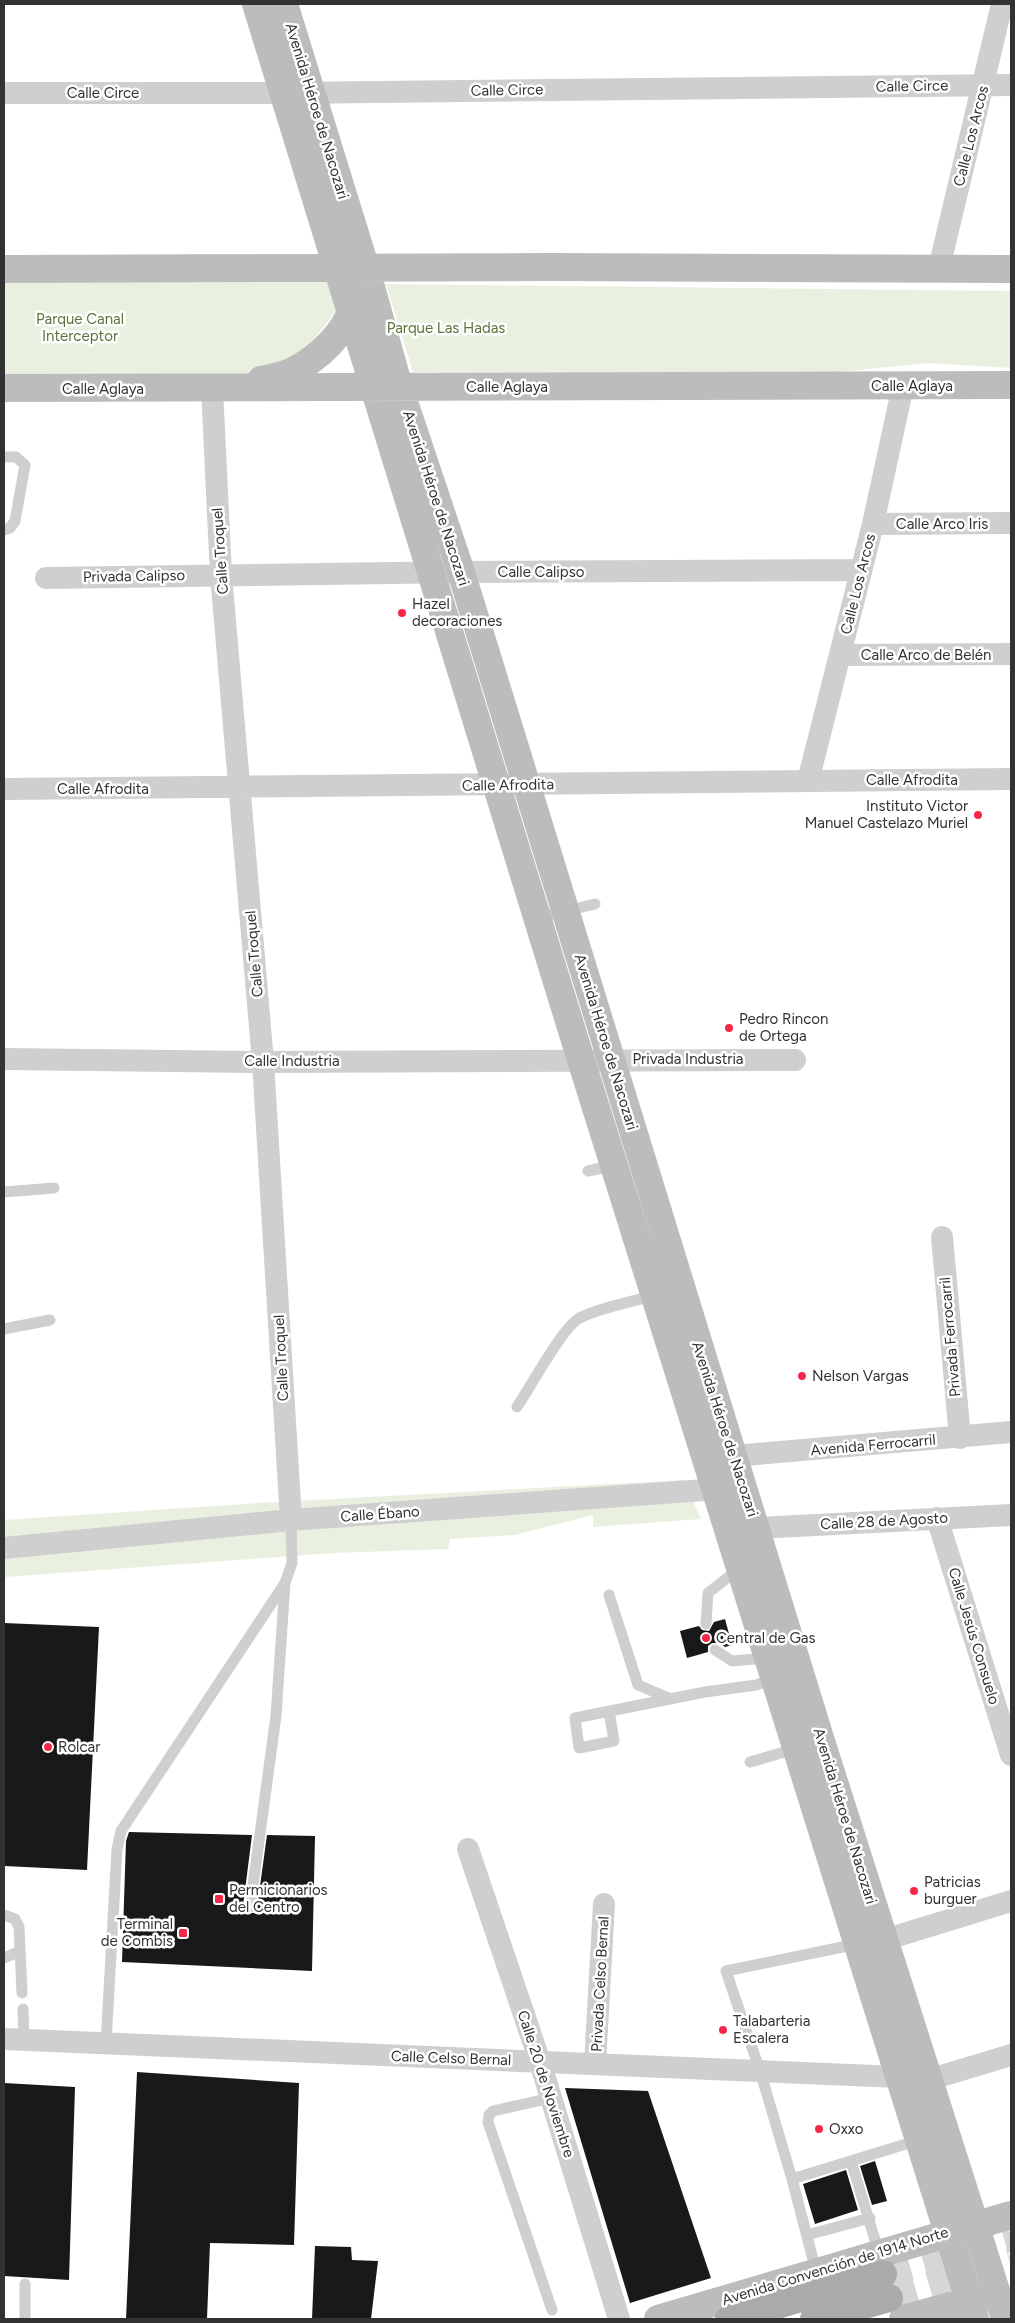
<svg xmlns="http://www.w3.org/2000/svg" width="1015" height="2323" font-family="Figtree,sans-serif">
	<rect width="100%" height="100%" fill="#fff"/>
	<!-- green -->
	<path fill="#eaf0e0" d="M4,278l330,1 8,24 -32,42 -25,17 -59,19 -222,-3z
		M386,284l625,7v77l-82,-5 -101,10 -415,-1z
		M684,1480l17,39 -108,8v-12l-78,20 -65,4 -2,10 -114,4 -330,24v-57l254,-17z"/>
	<!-- building -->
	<path fill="#191919" d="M725,1619l7,26 -7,2 -6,-4h-7l-4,3v6l-21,6 -7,-27 19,-5 3,4 7,1 5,-9z
		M4,1623l95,4 -12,243 -83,-4z
		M129,1832l123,3 -9,71 2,7 4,1 7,-2 1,-4 10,-73 48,1 -3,135 -190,-9 4,-121z
		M137,2072l162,11 -5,162 -84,-2 -3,76h-81z
		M4,2083l71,4 -6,193 -65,-4z
		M565,2088l83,3 63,187 -81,25z
		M875,2161l12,40 -15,4 -12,-39z
		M846,2170l12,40 -43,14 -12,-40z
		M315,2246l36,1 1,13 26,1 -7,58h-59z"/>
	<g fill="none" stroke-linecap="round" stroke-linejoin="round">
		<!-- primary-tunnel -->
		<path stroke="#d6d6d6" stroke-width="28" stroke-dasharray="28 14" stroke-linecap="butt" d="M883,2274l128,-37
			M889,2298l122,-36"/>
		<!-- lane -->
		<path stroke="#cfcfcf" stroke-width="11" d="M4,457h12l9,8 -10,56 -5,7 -6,2
			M537,918l58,-14
			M588,1171l28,-6
			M4,1192l50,-4
			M4,1329l46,-9
			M517,1407c13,-19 44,-77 61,-88 12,-8 61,-20 77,-23
			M609,1595l29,90 33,14
			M706,1624l2,-31 32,-25
			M715,1650l17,11 36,-3
			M609,1711l5,30 -35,7 -4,-30 130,-26 51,-7 18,-6
			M750,1762l48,-14
			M250,1907l26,-191 9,-133
			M4,1915l11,4 4,8 3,66
			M4,1958l16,-7
			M23,2009l1,30
			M106,2043l11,-194 4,-18 164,-248 7,-20 -1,-43
			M551,2098l-58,13 -4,4 -1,7 64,188
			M851,2161l28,92
			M792,2179l-32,-108 -34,-100 131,-27
			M807,2235l63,-17
			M816,2271l-24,-92 127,-39
			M25,2319v-35"/>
		<!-- street -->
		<path stroke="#cfcfcf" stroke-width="22" d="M4,93h281l726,-8
			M939,268l63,-264
			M212,389l9,186 42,487 28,458
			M873,524l138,-1
			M46,578l415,-6 400,-2
			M840,655l171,-1
			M808,781l65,-257 30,-138
			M4,789l1007,-10
			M4,1059l259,3 532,-2
			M942,1237l18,201
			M734,1456l277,-24
			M937,1518l74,237
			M756,1528l255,-13
			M4,1548l287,-28 441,-32
			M468,1849l72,213 79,257
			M884,1940l127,-39
			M4,2039l895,38
			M595,2064l9,-160
			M928,2080l83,-25"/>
		<!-- secondary -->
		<path stroke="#bcbcbc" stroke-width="28" d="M256,4l325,1056 394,1259
			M284,4l82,265 33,118 62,185 360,1169 184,578
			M4,269l544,-2 463,2
			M261,380c9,-2 21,-4 30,-8 29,-14 54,-39 64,-70
			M4,388l1007,-3
			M658,2319l353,-104
			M903,2319l83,-23"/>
		<!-- primary -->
		<path stroke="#aaa" stroke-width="28" d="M729,2319l154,-45
			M814,2319l75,-21"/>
	</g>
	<!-- markers -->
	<g fill="#f72748" stroke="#fff" stroke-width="2">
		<circle cx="402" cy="613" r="5"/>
		<circle cx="978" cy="815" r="5"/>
		<circle cx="729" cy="1028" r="5"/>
		<circle cx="802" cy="1376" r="5"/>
		<circle cx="706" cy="1638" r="5"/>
		<circle cx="48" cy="1747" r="5"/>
		<circle cx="914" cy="1891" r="5"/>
		<rect x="214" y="1894" width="10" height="10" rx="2.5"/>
		<rect x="178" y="1928" width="10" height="10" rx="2.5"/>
		<circle cx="723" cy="2030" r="5"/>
		<circle cx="819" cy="2129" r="5"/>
	</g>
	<g text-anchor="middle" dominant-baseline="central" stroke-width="5" stroke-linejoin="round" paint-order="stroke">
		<!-- street labels -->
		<g font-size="15" fill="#323232" stroke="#fff">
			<text transform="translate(912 86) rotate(-1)">Calle Circe</text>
			<text transform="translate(507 90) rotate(-1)">Calle Circe</text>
			<text x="103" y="93">Calle Circe</text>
			<text transform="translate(317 111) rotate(73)">Avenida Héroe de Nacozari</text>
			<text transform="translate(971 136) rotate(-76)">Calle Los Arcos</text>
			<text x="912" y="386">Calle Aglaya</text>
			<text x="507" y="387">Calle Aglaya</text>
			<text x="103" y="389">Calle Aglaya</text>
			<text transform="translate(436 498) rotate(72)">Avenida Héroe de Nacozari</text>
			<text x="942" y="524">Calle Arco Iris</text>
			<text transform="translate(220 551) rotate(-94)">Calle Troquel</text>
			<text x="541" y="572">Calle Calipso</text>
			<text transform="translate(134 576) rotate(-1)">Privada Calipso</text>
			<text transform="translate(858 584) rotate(-76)">Calle Los Arcos</text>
			<text x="926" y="655">Calle Arco de Belén</text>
			<text x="912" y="780">Calle Afrodita</text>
			<text transform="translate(508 785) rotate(-1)">Calle Afrodita</text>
			<text x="103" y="789">Calle Afrodita</text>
			<text transform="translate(254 954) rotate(-95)">Calle Troquel</text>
			<text transform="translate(606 1042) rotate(73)">Avenida Héroe de Nacozari</text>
			<text x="688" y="1059">Privada Industria</text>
			<text x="292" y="1061">Calle Industria</text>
			<text transform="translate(950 1337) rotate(-95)">Privada Ferrocarril</text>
			<text transform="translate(281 1358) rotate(-93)">Calle Troquel</text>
			<text transform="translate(725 1429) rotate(72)">Avenida Héroe de Nacozari</text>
			<text transform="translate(873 1445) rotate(-5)">Avenida Ferrocarril</text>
			<text transform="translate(380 1514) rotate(-4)">Calle Ébano</text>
			<text transform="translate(884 1521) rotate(-3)">Calle 28 de Agosto</text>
			<text transform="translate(974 1636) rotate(73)">Calle Jesús Consuelo</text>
			<text transform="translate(845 1816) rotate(73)">Avenida Héroe de Nacozari</text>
			<text transform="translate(600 1984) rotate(-87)">Privada Celso Bernal</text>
			<text transform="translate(451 2058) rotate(2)">Calle Celso Bernal</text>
			<text transform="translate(546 2084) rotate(72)">Calle 20 de Noviembre</text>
			<text transform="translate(835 2266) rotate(-17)">Avenida Convención de 1914 Norte</text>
		</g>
		<!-- park labels -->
		<g font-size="15" fill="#5a743a" stroke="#fff">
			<text x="80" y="319">Parque Canal<tspan x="80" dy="17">Interceptor</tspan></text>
			<text x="446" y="328">Parque Las Hadas</text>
		</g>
		<!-- poi labels -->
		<g font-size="15" fill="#323232" stroke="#fff" text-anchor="start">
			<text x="412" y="604">Hazel<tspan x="412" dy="17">decoraciones</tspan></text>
			<text x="968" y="806" text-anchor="end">Instituto Victor<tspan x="968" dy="17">Manuel Castelazo Muriel</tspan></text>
			<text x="739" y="1019">Pedro Rincon<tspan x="739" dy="17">de Ortega</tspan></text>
			<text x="812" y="1376">Nelson Vargas</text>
			<text x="716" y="1638">Central de Gas</text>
			<text x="58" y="1747">Rolcar</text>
			<text x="924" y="1882">Patricias<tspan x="924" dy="17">burguer</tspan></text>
			<text x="229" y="1890">Permicionarios<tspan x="229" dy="17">del Centro</tspan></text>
			<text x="173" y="1924" text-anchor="end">Terminal<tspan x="173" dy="17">de Combis</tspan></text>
			<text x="733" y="2021">Talabarteria<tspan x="733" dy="17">Escalera</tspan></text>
			<text x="829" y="2129">Oxxo</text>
		</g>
	</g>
	<!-- border -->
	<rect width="1015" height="2323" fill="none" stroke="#323232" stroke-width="10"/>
</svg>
